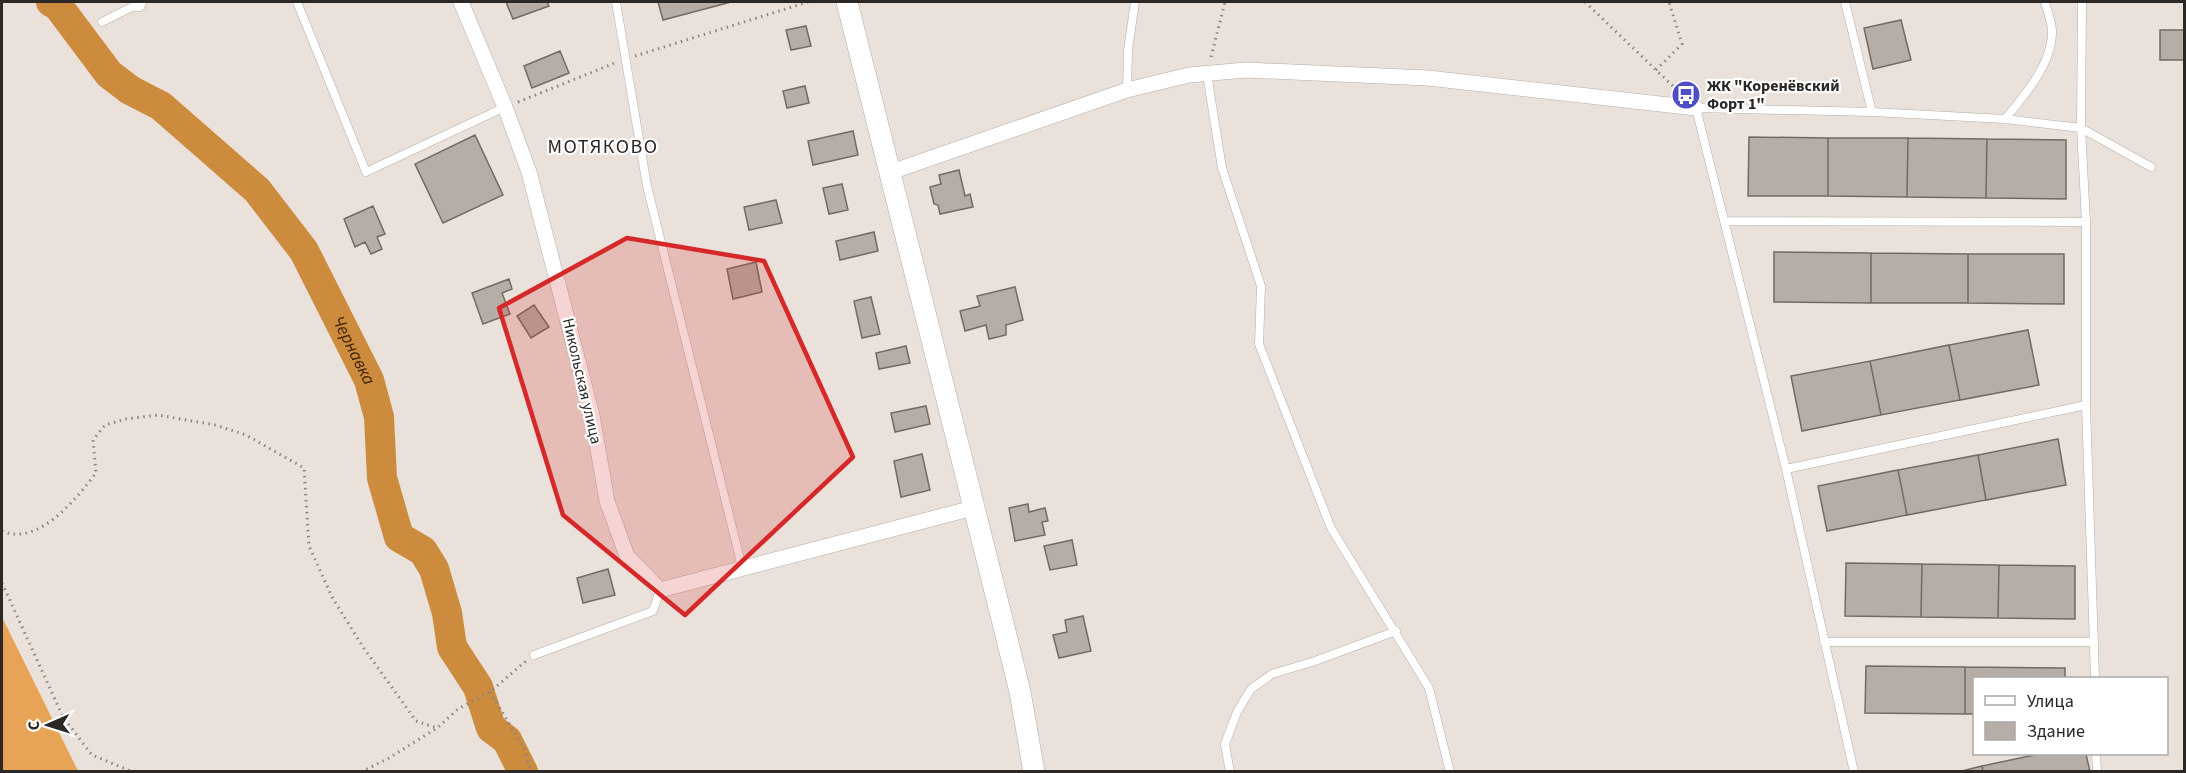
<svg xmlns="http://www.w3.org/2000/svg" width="2186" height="773" font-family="'Source Sans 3',sans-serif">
	<rect width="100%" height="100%" fill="#e9e1da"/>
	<!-- forest -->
	<path fill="#e7a457" d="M2,617l76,154h-76z"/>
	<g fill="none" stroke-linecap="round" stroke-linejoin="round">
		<!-- river -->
		<path stroke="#cc8b3d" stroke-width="30" id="s1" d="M51,2l7,4 51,68 21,16 31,16 96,84 47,61 65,129 10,37 3,61 17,59 24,14 11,18 13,44 5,34 26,40 13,41 16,12 16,32"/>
	</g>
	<!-- building -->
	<path fill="#b5ada6" stroke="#726b64" stroke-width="1.5" d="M506,2h41l2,4 -36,13z
		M658,2h73l-68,18z
		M1901,20l10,40 -38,9 -9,-41z
		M806,26l5,20 -20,4 -5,-20z
		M2160,30h24v30h-24z
		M560,51l9,22 -37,15 -8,-22z
		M805,86l4,17 -22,5 -4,-17z
		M853,131l5,24 -45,10 -5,-24z
		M475,135l28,60 -60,28 -28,-59z
		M1749,137l79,1v58h-80z
		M1828,138h80l-1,59 -79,-1z
		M1908,138l79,1 -1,59 -79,-1z
		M1987,139l79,1v59l-80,-1z
		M959,170l6,26 5,-2 3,13 -33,7 -2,-9 -4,-1 -4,-17 11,-3 -2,-9z
		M842,184l6,26 -19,4 -6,-26z
		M776,200l6,23 -33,7 -5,-23z
		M373,206l12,28 -8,3 5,12 -11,5 -6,-12 -10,5 -11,-28z
		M874,232l4,19 -38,9 -4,-19z
		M1774,252l97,1v50l-97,-1z
		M1871,253l97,1v49h-97z
		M1968,254h96v50l-96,-1z
		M756,262l6,30 -29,7 -6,-30z
		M509,279l3,10 -10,4 8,21 -27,10 -11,-31z
		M1015,287l8,33 -17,5v10l-17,4 -3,-14 -21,6 -5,-20 20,-5 -3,-10z
		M871,297l9,37 -18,4 -8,-37z
		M534,305l15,22 -18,11 -14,-22z
		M2028,330l11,55 -79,15 -11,-55z
		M1949,345l11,55 -79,15 -11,-54z
		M906,346l4,17 -31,6 -3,-16z
		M1870,361l11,54 -79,16 -11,-55z
		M926,406l4,18 -35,8 -4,-19z
		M2058,439l8,46 -80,15 -8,-45z
		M922,454l8,36 -29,7 -7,-36z
		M1978,455l8,45 -79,15 -9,-45z
		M1898,470l9,45 -80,16 -9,-45z
		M1028,504l1,8 16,-4 3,13 -6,1 3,13 -30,6 -6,-33z
		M1072,540l5,25 -27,5 -6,-24z
		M1846,563l76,1 -1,53 -76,-1z
		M1922,564l77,1 -1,53 -77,-1z
		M1999,565l76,1v53l-77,-1z
		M608,569l7,26 -32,8 -6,-25z
		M1083,616l8,35 -32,7 -6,-23 14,-3 -2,-12z
		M1866,666l99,1v47l-100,-1z
		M1965,667l100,1v10h-91v36h-9z
		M2039,754h47l4,18h-107l-1,-6z
		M1982,766l1,6h-25z"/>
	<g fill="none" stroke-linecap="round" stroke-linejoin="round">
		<!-- service casing -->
		<g stroke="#b4ada6" stroke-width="9">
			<path id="service" d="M297,2l69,170 139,-65
				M616,2l31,184 95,381
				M1845,2l27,110
				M2082,2l-1,126 5,94v183l9,273
				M102,22l38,-19
				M1207,74l15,94 39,118 -2,58 72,184 98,160 21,84
				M1127,90l1,-40 7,-48
				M2005,119c19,-23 46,-54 47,-85 1,-10 -5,-23 -7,-32
				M1725,221l361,1
				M1786,469l300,-64
				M1824,642h270
				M534,655l119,-44 7,-21
				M2096,754l1,18
				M1230,772l-5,-28 12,-32 14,-23 21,-15 43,-13 81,-30
				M1854,772l-68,-303 -90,-361 176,4 133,7 76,9 70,39"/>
		</g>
		<!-- minor casing -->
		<g stroke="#b4ada6" stroke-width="16">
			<path id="minor" d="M137,2l1,2
				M461,2l44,105 24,65 63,243 15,86 20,55 33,34 313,-82
				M891,172l236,-82 62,-15 57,-5 182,8 268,30"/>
		</g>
		<!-- secondary casing -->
		<g stroke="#b4ada6" stroke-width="22">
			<path id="secondary" d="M847,2l155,617 18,73 14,80"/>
		</g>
		<!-- path -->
		<path stroke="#8b8681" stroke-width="3" stroke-dasharray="1.5 4.5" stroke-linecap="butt" d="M1585,2l92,88
			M635,56l173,-54
			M1211,57l14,-55
			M1656,70l26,-26 -13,-42
			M518,102l97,-39
			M2,531c36,16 74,-32 94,-58l-3,-33 12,-15 21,-6 32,-4 57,10 31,10 58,33 5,78 23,51 31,50 53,74 21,7
			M2,583l61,134 29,38 41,17
			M490,692l35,58 6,22
			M361,772l28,-14 48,-30 21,-19 32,-17 36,-31"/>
		<!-- service -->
		<use href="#service" stroke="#fff" stroke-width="8"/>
		<!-- minor -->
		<use href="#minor" stroke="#fff" stroke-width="15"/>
		<!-- secondary -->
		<use href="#secondary" stroke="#fff" stroke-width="21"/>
	</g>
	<!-- marked area -->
	<path fill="#d62828" fill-opacity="0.2" stroke="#d62828" stroke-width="4.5" stroke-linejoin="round" d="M627,238l137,23 89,196 -168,158 -122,-100 -64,-207z"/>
	<!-- icons -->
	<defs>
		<g id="bus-disc" transform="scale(1.5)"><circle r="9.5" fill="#4f4fc5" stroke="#fff"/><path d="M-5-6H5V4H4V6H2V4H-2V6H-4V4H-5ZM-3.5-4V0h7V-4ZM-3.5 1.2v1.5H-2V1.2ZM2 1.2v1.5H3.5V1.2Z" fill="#fff"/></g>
	</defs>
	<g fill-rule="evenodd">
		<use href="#bus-disc" x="1686" y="95"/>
	</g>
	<g text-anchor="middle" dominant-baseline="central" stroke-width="4.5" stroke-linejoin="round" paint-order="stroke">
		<!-- poi labels -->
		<g font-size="16" font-weight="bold" fill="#2b2826" stroke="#fff" text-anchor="start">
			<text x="1707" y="86">ЖК "Коренёвский<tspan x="1707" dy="18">Форт 1"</tspan></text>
		</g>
		<!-- street labels -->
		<g font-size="16" fill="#2b2826" stroke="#fff">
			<text transform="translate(582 381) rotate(77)">Никольская улица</text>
		</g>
		<!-- water labels -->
		<g font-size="18" font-style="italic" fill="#402604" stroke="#fff">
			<text stroke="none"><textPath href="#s1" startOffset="470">Чернавка</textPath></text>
		</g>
		<!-- quarter labels -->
		<g font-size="20" letter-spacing="1.5" fill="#2b2826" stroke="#fff">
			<text x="603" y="147">МОТЯКОВО</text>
		</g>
	</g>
	<!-- border -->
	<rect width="2186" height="773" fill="none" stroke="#2b2826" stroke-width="6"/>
	<!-- legend -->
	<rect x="1973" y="677" width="195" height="78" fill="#ffffff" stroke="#aaa9a8" stroke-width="1.5"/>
	<rect x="1985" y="696" width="30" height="9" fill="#ffffff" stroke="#aaa9a8" stroke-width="1.5"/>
	<text x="2027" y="707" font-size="18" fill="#2b2826">Улица</text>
	<rect x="1985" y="722" width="30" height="18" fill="#b5ada6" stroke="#aaa9a8" stroke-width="1.5"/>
	<text x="2027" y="737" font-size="18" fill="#2b2826">Здание</text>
	<!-- north arrow -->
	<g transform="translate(48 725) rotate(267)" stroke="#ffffff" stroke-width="4.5" paint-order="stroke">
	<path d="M0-4.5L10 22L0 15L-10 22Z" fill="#2b2826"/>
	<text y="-9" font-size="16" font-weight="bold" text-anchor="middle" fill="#2b2826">С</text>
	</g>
</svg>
